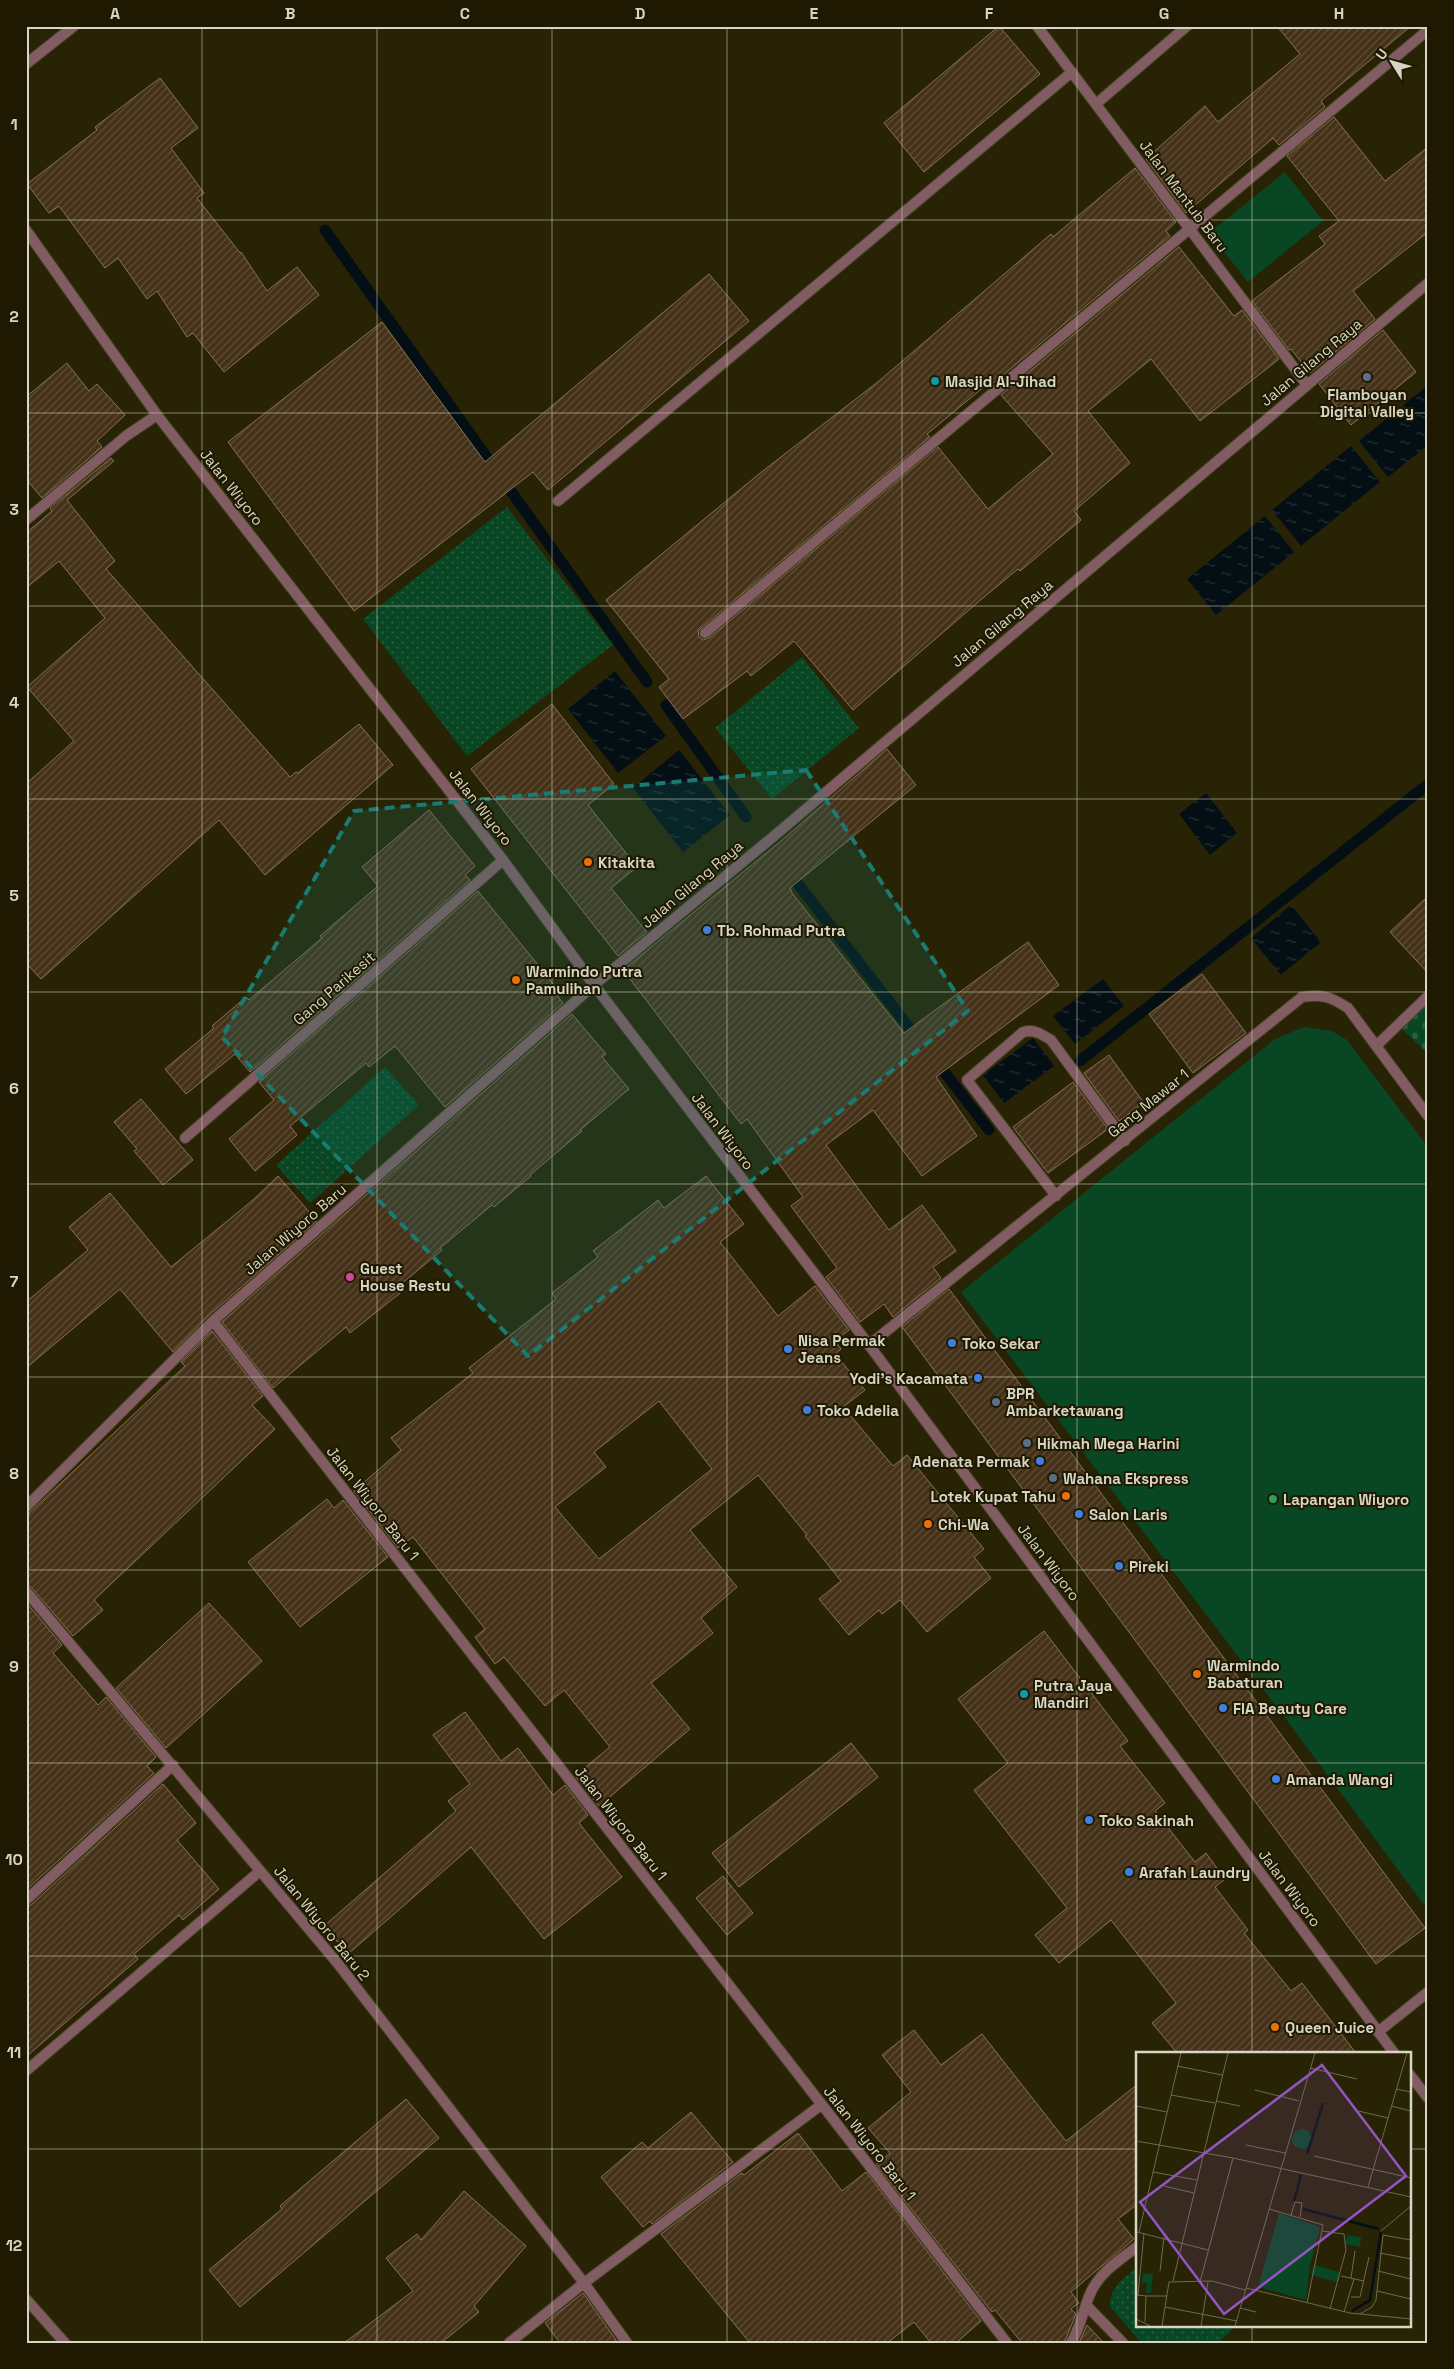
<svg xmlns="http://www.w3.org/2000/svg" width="1454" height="2369" font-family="'Space Grotesk',sans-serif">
	<defs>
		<pattern id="grass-dots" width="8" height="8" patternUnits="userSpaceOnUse" patternTransform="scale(1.25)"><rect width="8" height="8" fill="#094624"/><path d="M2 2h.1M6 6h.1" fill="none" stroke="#2c6042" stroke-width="1.8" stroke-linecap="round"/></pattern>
		<pattern id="cemetery-stones" width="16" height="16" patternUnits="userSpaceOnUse" patternTransform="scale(1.25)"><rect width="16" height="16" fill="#094624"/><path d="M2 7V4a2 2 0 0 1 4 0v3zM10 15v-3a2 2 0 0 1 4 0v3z" fill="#2c6042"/></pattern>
		<pattern id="water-ripples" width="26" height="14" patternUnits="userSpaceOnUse" patternTransform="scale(1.25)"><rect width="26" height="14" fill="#030f14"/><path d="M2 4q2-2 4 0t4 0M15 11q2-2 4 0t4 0" fill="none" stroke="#273135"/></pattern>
		<pattern id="building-hatch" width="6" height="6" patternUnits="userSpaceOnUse" patternTransform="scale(1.25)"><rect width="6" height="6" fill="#453118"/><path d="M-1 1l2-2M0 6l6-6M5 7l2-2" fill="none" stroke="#5f4e38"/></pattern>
	</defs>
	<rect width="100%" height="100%" fill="#282304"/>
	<!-- grass -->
	<path fill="url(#grass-dots)" d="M507,507l106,138 -146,111 -104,-137z
		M802,657l57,71 -87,71 -57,-71z
		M385,1067l34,38 -109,98 -34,-38z
		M1138,2267v58h99l-19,18h-76l-32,-36c0,-20 13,-29 28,-40z"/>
	<!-- cemetery -->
	<path fill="url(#cemetery-stones)" d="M1428,1001v53l-26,-25z"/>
	<!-- green -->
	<path fill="#094624" d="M1285,172l38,49 -75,61 -39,-49z
		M1304,1027l28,4 15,9 81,107v763l-140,-188 -327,-430 314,-253z"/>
	<!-- water -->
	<path fill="url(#water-ripples)" d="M1428,385v60l-40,32 -29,-36z
		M1351,446l29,36 -79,64 -29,-36z
		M1265,516l29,36 -78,63 -29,-36z
		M615,671l51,65 -48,37 -50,-64z
		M679,750l51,65 -47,37 -50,-64z
		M1206,793l31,40 -27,22 -31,-41z
		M1291,905l30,37 -40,33 -30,-37z
		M1103,979l21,27 -49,38 -22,-28z
		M1033,1038l21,28 -50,37 -21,-28z"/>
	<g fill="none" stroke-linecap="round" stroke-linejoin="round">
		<!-- stream -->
		<path stroke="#030f14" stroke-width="11" d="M325,230l322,452
			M666,705l80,112
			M788,871l131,169
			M935,1060l54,70
			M1080,1061l348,-277"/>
	</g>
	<!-- building -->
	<path fill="url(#building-hatch)" stroke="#887157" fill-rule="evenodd" d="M999,26l41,48 -116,98 -40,-49z
		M1277,26h134l-90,75 4,6 -46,38 -6,-7 -87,75 -40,-54 59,-53 13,16 82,-68z
		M160,78l38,50 -27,20 33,45 -7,5 43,55 1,-1 26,39 30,-24 22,28 -95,77 -31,-39 -6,4 -30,-46 -10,8 -29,-41 -13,10 -46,-62 -10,7 -22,-29 70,-54 -2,-3z
		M1334,117l51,64 43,-34v85l-75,59 22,28 -65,54 -19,-24 -2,1 -37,-49 73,-57 -6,-8 20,-15 -52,-65z
		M1135,168l41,54 -10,9 4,5 -178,148 -2,-2 -63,52 3,3 -229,191 -3,3 1,6 4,3 6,-2 229,-191 50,62 65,-55 -52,-59 178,-148 55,69 8,-6 37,49 -79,62 -49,-62 -63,52 42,52 -56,48 7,9 -61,51 -2,-2 -34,28 -131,113 -59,-69 -43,35 -4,-5 -64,48 -24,-32 10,-8 -63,-79 153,-126 120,-93 172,-147 2,3z
		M709,274l40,47 -201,169 -15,-18 -179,139 -126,-169 154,-120 103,140z
		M1383,330l33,42 -65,53 -32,-41z
		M67,363l22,28 8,-7 28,31 -28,26 5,6 -60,51 -16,-19v-82z
		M111,458l3,3 -47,39 48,61 -9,8 184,208 6,-5 2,1 61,-49 34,41 -128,110 -46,-55 -178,159 -15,-16v-179l48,-43 -47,-54 78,-69 -46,-57 -33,27v-55l26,-22 -2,-3z
		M552,704l62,80 -26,21 49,62 -26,21 36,44 -29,24 -147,-187z
		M887,749l29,36 -126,103 2,5 112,140 124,-91 31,43 -123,92 41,59 -55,40 -49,-66 -47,35 63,85 33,-25 34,46 -23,16 8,11 -48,39 -9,-13 -24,18 -34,-45 11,-9 -46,-62 12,-9 -56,-78 -6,5 -118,-154 158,-129z
		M429,810l46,56 -10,9 5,5 -220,192 -15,-18 -49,40 -21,-25 49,-41 -2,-2 34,-29 3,3 73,-62 -2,-2 58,-50 -16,-19z
		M478,891l77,95 -3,3 11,14 -118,104 -50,-61 -26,21 -3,-4 -76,63 7,9 -42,36 -26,-32 45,-39 -15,-18z
		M1428,896v77l-38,-41z
		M1202,974l44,59 -53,40 -44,-59z
		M572,1014l34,40 -4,3 27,32 -49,41 2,1 -52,44 1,1 -37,31 -2,-2 -52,43 2,2 -42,35 4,5 -54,43 -4,-6 -73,61 -51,-66z
		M1109,1055l35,48 -25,18 -35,-48z
		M1073,1082l35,47 -60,44 -35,-46z
		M141,1099l52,61 -30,25 -29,-34 3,-2 -23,-27z
		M278,1176l39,45 -109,95 -35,36 -53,-63 -94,79v-66l62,-52 -19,-23 41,-34 61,74 82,-67z
		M706,1176l38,48 -24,18 58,74 37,-30 34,44 -14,11 6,8 -6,5 30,36 -22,17 50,59 14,-11 77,94 -10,8 17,21 -64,54 -27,-32 -18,14 -3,-4 -30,25 -30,-36 22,-18 -36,-45 2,-1 -49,-60 -68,55 47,57 -36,31 12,15 -62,50 39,46 -91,77 -24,-30 35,-29 -46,-57 -19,16 -41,-49 -9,7 -20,-27 10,-8 -72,-92 -15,11 -44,-57 47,-41 -10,-12 82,-65 -4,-5 87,-69 -4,-6 46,-36 -5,-6 65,-51 6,8zM659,1401l53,68 -113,90 -44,-52 51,-40 -12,-15z
		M949,1289l476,639 -49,36 -474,-637z
		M212,1331l51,65 -11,9 23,24 -181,171 9,10 -30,26 -42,-49 -5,-3v-68l159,-150 -4,-4z
		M327,1499l7,9 9,-8 45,57 -88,70 -52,-65z
		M26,1602l36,43 -9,8 45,52 8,-8 50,60 -9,9 7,7 -128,117z
		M209,1603l53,58 -96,87 -50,-60z
		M1044,1631l84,110 -8,5 45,57 -10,8 40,51 11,-9 19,26 -10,8 33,43 -4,3 47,58 11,-8 54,70h-179l-25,-30 24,-20 -65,-83 -52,43 -24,-28 32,-27 -93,-118 34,-27 -50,-64z
		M465,1712l36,49 17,-13 35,47 12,-10 23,30 -9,8 43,54 -78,62 -73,-92 -123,107 -24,-28 132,-115 -8,-10 22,-17 -37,-49z
		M851,1743l27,34 -139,110 -27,-34z
		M163,1784l33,39 -19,17 42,49 -36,31 -4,-5 -45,39 4,5 -112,98v-150l5,-2z
		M723,1876l30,37 -26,22 -31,-37z
		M914,2030l27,35 41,-31 84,107 72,-57v120l-20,15 16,20 -63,53 8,11 -8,6 5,5 -12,29h-42l-27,-33 -3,2 -116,-148 14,-11 -22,-25 43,-36 -29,-37z
		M406,2099l33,39 -199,169 -31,-37 73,-61 -2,-3z
		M691,2112l42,50 -81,62 -2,-3 -7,6 -42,-50 41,-35 6,6z
		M798,2133l44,58 24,-19 115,149 -25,22h-25l-17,-21 -27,21h-137l-89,-109 81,-61 2,2z
		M464,2191l62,55 -52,60 5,6 -38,31h-97l69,-52 -27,-33 31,-24 4,6z
		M583,2293l35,50h-58l-15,-20z
		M1087,2325l17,18h-25z"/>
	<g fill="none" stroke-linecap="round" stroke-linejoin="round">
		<!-- service casing -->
		<g stroke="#443f23" stroke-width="12">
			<path id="service" d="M1096,104l91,-78
				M558,501l514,-429"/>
		</g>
		<!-- minor casing -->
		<g stroke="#443f23" stroke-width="12">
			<path id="minor" d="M1037,26l270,359
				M26,64l48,-38
				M26,520l100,-84 31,-21
				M705,633l723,-603
				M1376,1046l52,-50
				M185,1138l318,-278
				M1056,1196l-89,-116 56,-48c11,-3 18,2 28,8l74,101
				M213,1321l794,1022
				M869,1345l433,-348c21,-3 29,0 46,11l80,108
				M26,1507l187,-186 381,-336 180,-149 654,-553
				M26,1591l313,374 245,318 43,60
				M26,1900l147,-135
				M1378,2032l50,-40
				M26,2071l234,-200
				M26,2299l39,44
				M1086,2305l37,38
				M509,2343l75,-60 237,-178
				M1071,2343c10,-16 12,-34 20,-51 9,-20 30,-33 47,-46"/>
		</g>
		<!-- tertiary casing -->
		<g stroke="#443f23" stroke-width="12">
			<path id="tertiary" d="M26,230l131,185 346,445 91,125 275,360 525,708
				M1410,2075l18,23"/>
		</g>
		<!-- service -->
		<use href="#service" stroke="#815c62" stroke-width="10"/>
		<!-- minor -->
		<use href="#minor" stroke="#815c62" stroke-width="10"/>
		<!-- tertiary -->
		<use href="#tertiary" stroke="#815c62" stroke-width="10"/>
	</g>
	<!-- marked area -->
	<path fill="#197b72" fill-opacity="0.2" stroke="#197b72" stroke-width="4" stroke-dasharray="10 6" stroke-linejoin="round" d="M806,770l162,241 -440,345 -306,-319 132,-226z"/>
	<!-- grid -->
	<path fill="none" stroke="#d7d5c3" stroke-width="1" stroke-opacity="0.55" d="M202,26v2317M377,26v2317M552,26v2317M727,26v2317M902,26v2317M1077,26v2317M1252,26v2027M26,220h1402M26,413h1402M26,606h1402M26,799h1402M26,992h1402M26,1184h1402M26,1377h1402M26,1570h1402M26,1763h1402M26,1956h1402M26,2149h1112M1410,2149h18M1252,2325v18"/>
	<!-- markers -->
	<g fill="#5c6f8a" stroke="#1e1900" stroke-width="2">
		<circle cx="1367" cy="377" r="5"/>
		<circle cx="996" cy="1402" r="5"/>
		<circle cx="1027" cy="1443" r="5"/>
		<circle cx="1053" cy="1478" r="5"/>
	</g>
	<g fill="#0f9aa8" stroke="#1e1900" stroke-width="2">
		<circle cx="935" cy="381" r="5"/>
		<circle cx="1024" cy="1694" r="5"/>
	</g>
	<g fill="#e8710a" stroke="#1e1900" stroke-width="2">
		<circle cx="588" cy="862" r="5"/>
		<circle cx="516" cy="980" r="5"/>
		<circle cx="1066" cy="1496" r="5"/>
		<circle cx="928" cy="1524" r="5"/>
		<circle cx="1197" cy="1674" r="5"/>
		<circle cx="1275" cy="2027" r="5"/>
	</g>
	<g fill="#3f7fe0" stroke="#1e1900" stroke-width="2">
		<circle cx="707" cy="930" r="5"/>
		<circle cx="952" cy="1343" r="5"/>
		<circle cx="788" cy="1349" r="5"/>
		<circle cx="978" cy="1378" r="5"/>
		<circle cx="807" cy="1410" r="5"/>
		<circle cx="1040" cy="1461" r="5"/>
		<circle cx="1079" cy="1514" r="5"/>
		<circle cx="1119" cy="1566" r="5"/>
		<circle cx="1223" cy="1708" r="5"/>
		<circle cx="1276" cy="1779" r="5"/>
		<circle cx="1089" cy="1820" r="5"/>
		<circle cx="1129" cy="1872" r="5"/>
	</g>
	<circle fill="#d1479c" stroke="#1e1900" stroke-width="2" cx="350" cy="1277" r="5"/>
	<circle fill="#2e9e5b" stroke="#1e1900" stroke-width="2" cx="1273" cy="1499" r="5"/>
	<g text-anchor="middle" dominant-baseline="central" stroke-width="4" stroke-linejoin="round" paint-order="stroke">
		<!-- street labels -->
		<g font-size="15" fill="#d7d5c3" stroke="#1e1900">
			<text transform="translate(1184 196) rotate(53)">Jalan Mantub Baru</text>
			<text transform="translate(1311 362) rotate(-40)">Jalan Gilang Raya</text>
			<text transform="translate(232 487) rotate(52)">Jalan Wiyoro</text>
			<text transform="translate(1002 623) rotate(-40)">Jalan Gilang Raya</text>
			<text transform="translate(481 807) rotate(52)">Jalan Wiyoro</text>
			<text transform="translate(692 884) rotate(-40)">Jalan Gilang Raya</text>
			<text transform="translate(334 988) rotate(-41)">Gang Parikesit</text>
			<text transform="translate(1148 1103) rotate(-39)">Gang Mawar 1</text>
			<text transform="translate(723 1131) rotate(53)">Jalan Wiyoro</text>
			<text transform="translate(295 1229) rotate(-41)">Jalan Wiyoro Baru</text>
			<text transform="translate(373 1503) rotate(52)">Jalan Wiyoro Baru 1</text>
			<text transform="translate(1049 1562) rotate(53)">Jalan Wiyoro</text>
			<text transform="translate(621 1823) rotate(52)">Jalan Wiyoro Baru 1</text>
			<text transform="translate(1290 1888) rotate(53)">Jalan Wiyoro</text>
			<text transform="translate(322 1923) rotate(51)">Jalan Wiyoro Baru 2</text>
			<text transform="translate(870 2143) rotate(52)">Jalan Wiyoro Baru 1</text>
		</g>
		<!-- poi labels -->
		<g font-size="15" font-weight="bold" fill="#d7d5c3" stroke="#1e1900" text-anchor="start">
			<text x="945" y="381">Masjid Al-Jihad</text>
			<text x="1367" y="394" text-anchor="middle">Flamboyan<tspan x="1367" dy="17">Digital Valley</tspan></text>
			<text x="598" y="862">Kitakita</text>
			<text x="717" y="930">Tb. Rohmad Putra</text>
			<text x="526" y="971">Warmindo Putra<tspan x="526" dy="17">Pamulihan</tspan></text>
			<text x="360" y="1268">Guest<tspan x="360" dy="17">House Restu</tspan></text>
			<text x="798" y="1340">Nisa Permak<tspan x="798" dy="17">Jeans</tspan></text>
			<text x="962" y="1343">Toko Sekar</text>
			<text x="968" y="1378" text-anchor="end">Yodi's Kacamata</text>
			<text x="1006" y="1393">BPR<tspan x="1006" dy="17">Ambarketawang</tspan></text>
			<text x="817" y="1410">Toko Adelia</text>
			<text x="1037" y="1443">Hikmah Mega Harini</text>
			<text x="1030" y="1461" text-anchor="end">Adenata Permak</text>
			<text x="1063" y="1478">Wahana Ekspress</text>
			<text x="1056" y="1496" text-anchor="end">Lotek Kupat Tahu</text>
			<text x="1283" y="1499">Lapangan Wiyoro</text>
			<text x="1089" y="1514">Salon Laris</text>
			<text x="938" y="1524">Chi-Wa</text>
			<text x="1129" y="1566">Pireki</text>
			<text x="1207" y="1665">Warmindo<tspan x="1207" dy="17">Babaturan</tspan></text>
			<text x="1034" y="1685">Putra Jaya<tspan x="1034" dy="17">Mandiri</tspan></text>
			<text x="1233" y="1708">FIA Beauty Care</text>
			<text x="1286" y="1779">Amanda Wangi</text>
			<text x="1099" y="1820">Toko Sakinah</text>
			<text x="1139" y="1872">Arafah Laundry</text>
			<text x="1285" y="2027">Queen Juice</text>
		</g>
	</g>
	<!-- overview -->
	<g transform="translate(1136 2052)">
		<rect width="275" height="275" fill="#282304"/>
		<path d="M156 87a10 10 0 1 1 20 0a10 10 0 1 1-20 0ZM178,213l26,7 -3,10 -26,-7zM7,221l10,1 -2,19h-5l1,-10h-5z" fill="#094624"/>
		<path d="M211,183l14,2 -1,10 -15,-3z" fill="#094624"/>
		<path d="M143,161l41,14 -10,39 -4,34 -48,-13z" fill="#094624"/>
		<path fill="none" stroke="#030f14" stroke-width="2.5" d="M171,102l16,-51M158,149l7,-26M167,157l76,20M216,259l18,-11 11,-68"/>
		<path fill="none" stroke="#6e6a50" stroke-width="1" d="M41,14l45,9M174,16l47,11M260,37l15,3M119,38l44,11M35,43l44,8M80,49l24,5M0,54l31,6M255,54l20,5M218,58l34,8M0,89l97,17 178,39M110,93l39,8M178,104l97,22M17,120l44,8M28,134l30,7M232,135l39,-134M133,157l54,16 -16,78M155,163l4,-13 7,1 -2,14M186,179l22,3 2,16 -16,59M245,179l30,-25M1,180l71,18M3,180l42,-179M244,201l31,6M24,219l4,-34M242,219l33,8M205,224l23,5M215,226l4,-27M37,229l55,-228M64,230l33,-124M110,236l104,25 61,6M241,239l34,8M1,243l9,1 -1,26M2,243l6,-62M10,244h21M215,245h9l9,-40M29,255l72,14M104,256l16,4M208,260l10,-33M224,262l12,-7 4,-7 7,-65 28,5M0,267l14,7M26,274l7,-44 43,-1 33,9M65,274l7,-44M99,274l80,-273"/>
		<path fill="#9256c0" fill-opacity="0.15" stroke="#9256c0" stroke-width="2.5" d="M186,13l84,111 -182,138 -84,-112z"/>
		<rect width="275" height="275" fill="none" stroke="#d7d5c3" stroke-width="2.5"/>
	</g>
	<!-- border -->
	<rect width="1454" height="2369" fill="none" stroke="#1e1900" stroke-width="55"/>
	<!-- north arrow -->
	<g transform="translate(1392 62) rotate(307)" stroke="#1e1900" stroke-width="4" paint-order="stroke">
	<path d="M0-4L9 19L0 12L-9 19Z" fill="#d7d5c3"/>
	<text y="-8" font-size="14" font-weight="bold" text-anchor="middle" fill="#d7d5c3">U</text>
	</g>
	<rect x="28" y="28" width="1398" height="2314" fill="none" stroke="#d7d5c3" stroke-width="2"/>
	<g font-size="16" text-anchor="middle" font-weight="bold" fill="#d7d5c3">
		<text x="115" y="19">A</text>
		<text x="290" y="19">B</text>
		<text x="465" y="19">C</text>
		<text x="640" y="19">D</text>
		<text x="814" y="19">E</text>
		<text x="989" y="19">F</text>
		<text x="1164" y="19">G</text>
		<text x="1339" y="19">H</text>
		<text x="14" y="130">1</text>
		<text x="14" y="322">2</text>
		<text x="14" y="515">3</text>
		<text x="14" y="708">4</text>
		<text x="14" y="901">5</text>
		<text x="14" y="1094">6</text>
		<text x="14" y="1287">7</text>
		<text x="14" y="1479">8</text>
		<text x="14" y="1672">9</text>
		<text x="14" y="1865">10</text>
		<text x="14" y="2058">11</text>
		<text x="14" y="2251">12</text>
	</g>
</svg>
